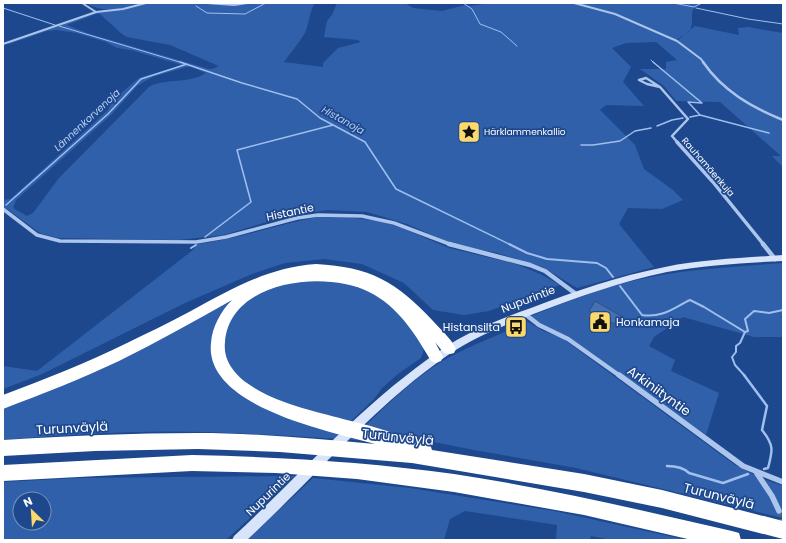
<svg xmlns="http://www.w3.org/2000/svg" width="786" height="543" font-family="Poppins,sans-serif">
	<rect width="100%" height="100%" fill="#1e488d"/>
	<!-- green -->
	<path fill="#3160aa" fill-rule="evenodd" d="M86,3h56c-23,5 -33,12 -56,0z
		M149,3l96,2 7,-2h63c-5,6 -6,21 -10,30 -6,10 -15,20 -21,29l39,5v-4l15,-15 23,-6 -3,-2 -34,-3 3,-16 5,-6 5,-12h68l8,5 29,3 23,-6 5,1 20,-3h214c-19,6 -8,12 -14,28l-14,9 1,1 18,-15 44,9 -1,-7 10,-1 35,6v134l-11,-11h9l-61,-54 -44,-1 -12,-15 -24,-17h26v-7l11,-2 -21,-18 -30,1 -14,5 19,19 -8,15 21,24 -38,-1 -6,5 35,35 9,24 29,21 10,10 -21,9 -34,-1 -9,16 35,43 -77,21 -34,-21 -46,-14 -45,-9 -45,-20 -40,-12 -40,-2 -44,7 -59,18 -47,5 -119,-2 -18,-5 -37,-27v-6l7,-1 5,-4 93,-85 5,-10 26,-22 43,-13 -51,-15 -14,-2 -11,-6 -30,-9 -19,-3 -10,1 -38,13 -2,-1 87,-30 33,-4 6,-3zM96,14h4l22,20 5,3 43,8 49,21 -7,3h-3l-122,-36 -20,-8zM186,67h5l15,6c-16,11 -38,5 -56,13l-91,92 -26,35 -6,3 -14,-8 3,-8 95,-85 26,-29 15,-9z
		M317,217h29l34,4 22,7 47,20 67,16 24,10 20,11 -71,26 -25,4 -31,-5 -29,-27 -42,-19 -38,-5 -39,4 -33,11 -67,29 -143,71 -39,15v-23l34,5 156,-121 4,-6c40,-5 80,-19 120,-27z
		M783,263v74h-29l-71,-20 -29,20 -5,9 26,14 -4,11 48,22 -13,42c-46,-32 -91,-64 -136,-97 -10,-7 -35,-11 -39,-22 33,-13 67,-27 101,-35 49,-12 101,-14 151,-18z
		M307,271c52,1 80,12 114,51 6,6 15,14 17,22l-5,-1c-17,-21 -33,-43 -58,-56 -50,-24 -145,-15 -160,48 -4,16 1,33 12,45 30,32 103,48 145,60l-1,1c-55,-4 -109,-7 -164,-9 -68,-2 -136,2 -204,8v-35l65,-25 62,-28 126,-68 19,-7z
		M298,280l45,2 35,13 30,26 16,25 -1,7 -2,5 -23,16 -16,14 -8,11 -26,25c-31,-9 -66,-17 -95,-33 -36,-22 -43,-59 -10,-87 3,-4 7,-8 11,-10 10,-6 32,-11 44,-14z
		M528,322l15,9 19,7 173,127 28,14 20,7v32l-207,-50 -102,-18 -111,-22c25,-24 49,-48 78,-66 27,-16 58,-27 87,-40z
		M295,476l-69,64h-223v-58l75,-4zM20,499h24v24h-24z
		M313,478l97,10 144,23 133,29h-76l-20,-4 -1,4h-34l1,-15 -92,-14 -15,8 -6,21h-197z"/>
	<g fill="none" stroke-linecap="round" stroke-linejoin="round">
		<!-- stream-far3 -->
		<path stroke="#9fbfee" stroke-width="1" d="M463,3l9,6 8,15 21,8 16,14
			M673,3l21,4 8,-4
			M196,6l11,7 38,1 21,-11
			M3,8l52,17
			M696,8l52,11 35,5
			M59,26l124,37
			M651,60l3,3"/>
		<!-- stream-far2 -->
		<path stroke="#9fbfee" stroke-width="1.5" d="M180,62l62,21 55,16 23,19 45,24 31,47 115,56
			M653,62l49,41 -14,-1 12,13 -10,2
			M700,115l69,18
			M657,126l15,-6 11,-2
			M581,145h12l27,-4 15,-10 16,-3
			M6,205l102,-91 33,-35 46,-15
			M205,237l46,-35 -14,-52 96,-25"/>
		<!-- stream-far1 -->
		<path stroke="#9fbfee" stroke-width="2" d="M509,244l18,9 20,6 50,4 9,5 7,9
			M191,248l5,-3
			M620,286l22,29c21,3 31,-7 48,-15l14,7 41,25 3,-1 -3,-12 9,-8 15,2 14,-3
			M745,376l-10,-11 -3,-8 4,-5v-6l4,-3 5,-11"/>
		<!-- stream -->
		<path stroke="#9fbfee" stroke-width="2.5" d="M744,375l23,31 -5,24c12,15 11,20 6,38l-4,1
			M667,466c8,0 16,1 22,7l34,10 25,-9"/>
		<!-- street-tunnel -->
		<path stroke="#40639e" stroke-width="5.5" stroke-dasharray="5.5 2.5" stroke-linecap="butt" d="M779,511l4,17"/>
		<!-- street-far4 -->
		<path stroke="#abc5ec" stroke-width="2" d="M82,3l14,9
			M206,3l28,2 14,-2
			M574,3l41,11 62,27 24,18 3,4
			M3,44l93,-32 27,-3 23,-6"/>
		<!-- street-far3 -->
		<path stroke="#abc5ec" stroke-width="2.5" d="M703,62c20,29 48,45 80,58
			M646,78l14,9 -13,-3 -8,-4z
			M660,87l28,32 -16,17 6,7"/>
		<!-- street-far2 -->
		<path stroke="#abc5ec" stroke-width="3.5" d="M677,142l36,40 51,63
			M3,209l34,26 23,6 136,1 30,-5 71,-19 21,-3 44,1 32,7 58,22"/>
		<!-- street-far1 -->
		<path stroke="#abc5ec" stroke-width="4.5" d="M449,244l81,21 15,6 31,23
			M763,244l12,15
			M525,314l14,11 29,14 52,37"/>
		<!-- street -->
		<path stroke="#abc5ec" stroke-width="5.5" d="M619,375l124,91 40,16
			M756,472l16,24 7,15"/>
		<!-- secondary -->
		<path fill="#d8e4f9" fill-rule="evenodd" d="M783,255v6c-39,2 -77,4 -116,11 -45,9 -88,25 -131,41 -31,12 -61,24 -88,42 -74,51 -135,124 -201,185h-15l2,-4c68,-63 130,-134 207,-186 27,-19 59,-31 90,-42 44,-17 88,-32 134,-41 39,-8 79,-9 118,-12z"/>
		<!-- highway -->
		<path fill="#fff" fill-rule="evenodd" d="M316,264c54,3 80,17 117,57 7,8 18,17 23,28l-2,4c-10,4 -13,-4 -19,-11l8,15 -2,4 -5,2 -5,-2c-15,-26 -33,-55 -62,-69 -44,-22 -139,-12 -144,50 -2,16 7,29 19,39 31,23 71,30 107,40 25,6 49,14 73,21l6,2 2,6 152,24 78,16 121,31v18l-121,-31 -78,-16 -172,-29 -132,-11 -82,-3 -103,2 -92,5v-16c65,-4 129,-7 194,-7 59,0 119,6 178,11 -45,-13 -171,-37 -164,-101 1,-16 10,-32 21,-43 -37,21 -75,42 -113,61 -38,18 -77,33 -116,48v-14c42,-16 84,-32 124,-52 20,-10 42,-20 62,-31 43,-23 77,-44 127,-48z
			M192,455c88,2 175,7 262,19 94,14 186,36 278,57l7,2 2,7h-49l-108,-25 -130,-23 -97,-13 -81,-6 -84,-2 -189,10v-16z"/>
	</g>
	<!-- wall -->
	<path fill="#3c609b" d="M589,311l32,5 -12,17 -25,-14z"/>
	<!-- building -->
	<path fill="#4670b4" stroke="#314e7e" d="M595,301l26,15 -6,8 -26,-13z"/>
	<!-- icons -->
	<defs>
		<g id="sight-square" transform="scale(1.15)"><rect x="-9" y="-9" width="18" height="18" rx="4" fill="#fbda6b" stroke="#1e488d"/><path d="M0-6L1.8-2.2L6-1.7L2.9 1.2L3.7 5.4L0 3.3L-3.7 5.4L-2.9 1.2L-6-1.7L-1.8-2.2Z" fill="#111"/></g>
		<g id="civic-square" transform="scale(1.15)"><rect x="-9" y="-9" width="18" height="18" rx="4" fill="#fbda6b" stroke="#1e488d"/><path d="M-.6-6.5H3V-4.5H.6V-3L4-1V1h2V6H-6V1h2V-1L-.6-3ZM-1.2 2.5V6h2.4V2.5Z" fill="#111"/></g>
		<g id="bus-square" transform="scale(1.15)"><rect x="-9" y="-9" width="18" height="18" rx="4" fill="#fbda6b" stroke="#1e488d"/><path d="M-5-6H5V4H4V6H2V4H-2V6H-4V4H-5ZM-3.5-4V0h7V-4ZM-3.5 1.2v1.5H-2V1.2ZM2 1.2v1.5H3.5V1.2Z" fill="#111"/></g>
	</defs>
	<g fill-rule="evenodd">
		<use href="#sight-square" x="469" y="132"/>
		<use href="#civic-square" x="600" y="322"/>
		<use href="#bus-square" x="516" y="327"/>
	</g>
	<g text-anchor="middle" dominant-baseline="central" stroke-width="3.5" stroke-linejoin="round" paint-order="stroke">
		<!-- far-poi labels -->
		<g font-size="9" fill="#fff" stroke="#1e488d" text-anchor="start">
			<text x="484" y="132">Härklammenkallio</text>
		</g>
		<!-- far-street labels -->
		<g font-size="9" fill="#fff" stroke="#1e488d">
			<text transform="translate(708 167) rotate(49)">Rauhamäenkuja</text>
		</g>
		<!-- far-water labels -->
		<g font-size="10" font-style="italic" fill="#b7cff4" stroke="#1e488d">
			<text transform="translate(87 120) rotate(-43)">Lännenkorvenoja</text>
			<text transform="translate(343 120) rotate(29)">Histanoja</text>
		</g>
		<!-- street labels -->
		<g font-size="11" fill="#fff" stroke="#1e488d">
			<text transform="translate(290 212) rotate(-12)">Histantie</text>
			<text transform="translate(528 299) rotate(-21)">Nupurintie</text>
			<text transform="translate(268 494) rotate(-44)">Nupurintie</text>
		</g>
		<!-- poi labels -->
		<g font-size="11" fill="#fff" stroke="#1e488d" text-anchor="start">
			<text x="616" y="322">Honkamaja</text>
			<text x="500" y="327" text-anchor="end">Histansilta</text>
		</g>
		<!-- near-street labels -->
		<g font-size="13" fill="#fff" stroke="#1e488d">
			<text transform="translate(659 391) rotate(36)">Arkiniityntie</text>
			<text transform="translate(72 428) rotate(-3)">Turunväylä</text>
			<text transform="translate(398 437) rotate(6)">Turunväylä</text>
			<text transform="translate(719 496) rotate(14)">Turunväylä</text>
		</g>
	</g>
	<!-- border -->
	<rect width="786" height="543" fill="none" stroke="#ffffff" stroke-width="8"/>
	<!-- north arrow -->
	<g transform="translate(32 511) rotate(335)"><circle r="19" fill="#1e488d" stroke="#7891bb"/>
	<path d="M0-3L7 15L0 10L-7 15Z" fill="#fbda6b"/>
	<text y="-6" font-size="11" font-weight="bold" text-anchor="middle" fill="#ffffff">N</text>
	</g>
</svg>
